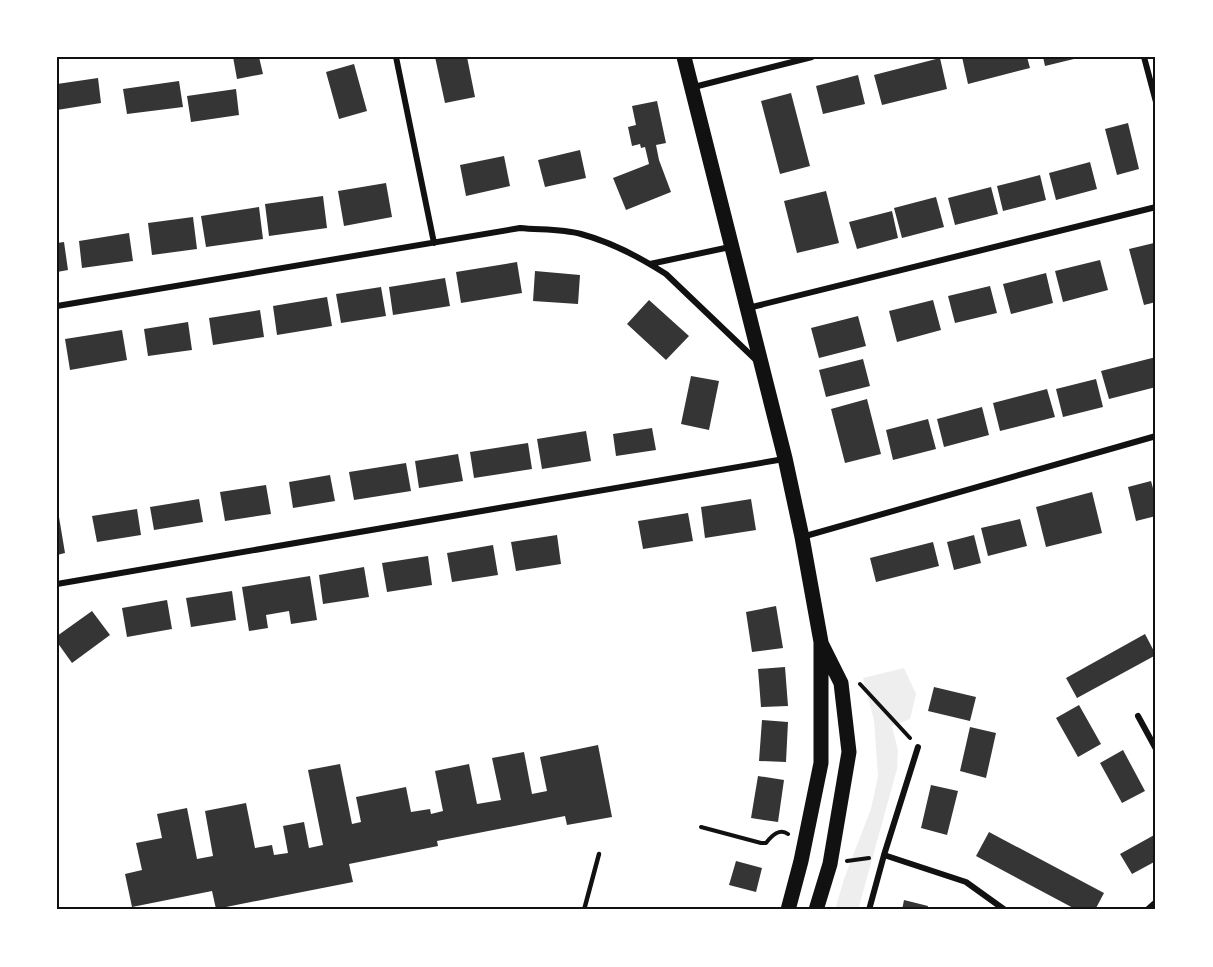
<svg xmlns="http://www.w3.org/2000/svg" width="1213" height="967" font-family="Literata,serif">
	<rect width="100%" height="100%" fill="#fff"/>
	<!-- green -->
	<path fill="#eee" d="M904,668l12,26 -6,25 -18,7 6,24 -1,19 -39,141h-23l9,-31 27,-70 7,-33 -4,-56 -11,-42z"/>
	<!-- building -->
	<path fill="#353535" d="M233,57h26l4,17 -26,5z
		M435,57h32l8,40 -30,6z
		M962,57h65l3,11 -62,16z
		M1043,57h35v1l-33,8z
		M940,58l7,31 -65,16 -8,-30z
		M354,64l13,47 -28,8 -13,-47z
		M858,75l7,29 -42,10 -7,-28z
		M98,78l3,25 -44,7v-26z
		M179,81l4,26 -56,7 -4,-25z
		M236,89l3,26 -48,7 -4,-26z
		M791,93l19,73 -30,8 -19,-73z
		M657,101l9,42 -10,2 3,15 12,32 -45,18 -13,-32 36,-14 -4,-17 -4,1 -1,-4 -8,2 -4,-19 8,-2 -4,-19z
		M1128,123l11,46 -22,6 -12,-46z
		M580,150l6,28 -41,9 -7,-27z
		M504,156l6,30 -44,10 -6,-31z
		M1090,162l7,27 -41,11 -7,-27z
		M1040,175l6,25 -43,11 -6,-25z
		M386,183l6,34 -48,9 -6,-35z
		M991,187l7,27 -43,11 -7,-27z
		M826,191l13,52 -42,10 -13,-52z
		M323,196l4,32 -58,8 -4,-32z
		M936,197l8,30 -42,11 -8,-30z
		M259,207l4,32 -57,8 -5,-31z
		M892,211l6,27 -41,11 -8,-27z
		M193,217l4,32 -45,6 -4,-32z
		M129,233l4,28 -51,7 -3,-27z
		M64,242l4,28 -11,2v-29z
		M1154,243l2,9v50l-12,3 -15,-56z
		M1100,260l8,30 -45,12 -8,-31z
		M517,262l5,31 -61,10 -5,-31z
		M535,271l45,4 -2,29 -45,-3z
		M1046,273l7,30 -42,11 -8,-30z
		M445,278l5,28 -57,9 -4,-28z
		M990,286l7,27 -42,10 -7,-27z
		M381,287l5,29 -45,7 -5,-29z
		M327,297l5,29 -55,9 -4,-29z
		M649,300l40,36 -23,24 -39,-36z
		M933,300l8,30 -44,12 -8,-31z
		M260,310l4,27 -51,8 -4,-27z
		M858,316l8,30 -47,12 -8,-30z
		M188,322l4,28 -44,6 -4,-27z
		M122,330l5,30 -57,10 -5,-31z
		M1156,357v30l-47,12 -8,-28z
		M863,359l7,27 -44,11 -7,-27z
		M691,376l28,5 -10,49 -28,-6z
		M1096,379l7,28 -40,10 -7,-28z
		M1047,389l8,28 -55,14 -7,-28z
		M867,399l14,55 -36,9 -14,-54z
		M982,407l7,28 -45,12 -7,-28z
		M928,419l8,30 -43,11 -7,-30z
		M652,428l4,22 -40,6 -3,-22z
		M586,431l5,30 -49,8 -5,-30z
		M528,443l4,26 -58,9 -4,-26z
		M458,454l5,27 -44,7 -4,-27z
		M406,463l5,28 -57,9 -5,-28z
		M330,475l5,26 -42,7 -4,-26z
		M1151,481l5,18v17l-20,5 -8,-34z
		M266,485l5,29 -46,7 -5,-29z
		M1092,492l10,41 -56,14 -10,-40z
		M199,499l4,23 -49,8 -4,-23z
		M751,499l5,31 -51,8 -4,-31z
		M137,509l4,26 -44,7 -5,-26z
		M58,511l7,42 -8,2v-43z
		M688,513l5,28 -50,8 -5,-28z
		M1020,519l7,27 -39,10 -7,-28z
		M557,535l4,29 -45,7 -5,-29z
		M974,535l7,28 -27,7 -7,-28z
		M933,542l6,24 -63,16 -6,-24z
		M493,545l5,30 -46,7 -5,-29z
		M428,556l4,29 -45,7 -5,-29z
		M364,567l5,30 -46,7 -4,-29z
		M310,576l7,44 -26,4 -2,-13 -23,4 2,13 -19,3 -7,-44z
		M232,591l4,29 -45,7 -5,-29z
		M167,600l5,29 -45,8 -5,-29z
		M776,606l7,42 -31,4 -6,-40z
		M92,611l18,24 -38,28 -15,-21v-6z
		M1145,634l11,21 -79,43 -11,-20z
		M785,667l3,39 -27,1 -3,-38z
		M934,687l42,10 -6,24 -42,-10z
		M1079,705l22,39 -23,13 -22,-39z
		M762,720l26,2 -2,40 -27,-1z
		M970,727l26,6 -10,45 -26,-7z
		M598,745l14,72 -45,8 -2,-9 -128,25 1,5 -89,18 4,18 -137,27 -4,-18 -80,16 -7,-33 17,-4 -6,-27 26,-5 -5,-24 30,-6 10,51 16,-3 -8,-45 41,-8 9,45 17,-3 2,10 14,-2 -5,-27 21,-4 5,26 14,-3 -15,-75 32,-6 12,60 9,-2 -5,-25 50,-10 5,25 19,-3 1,5 12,-3 -8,-40 34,-7 8,40 24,-4 -9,-42 32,-6 8,42 15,-3 -7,-34z
		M1123,750l22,41 -23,12 -22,-40z
		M758,776l26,4 -6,42 -27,-4z
		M931,785l27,6 -11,44 -26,-7z
		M989,832l115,61 -9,17h-18l-101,-54z
		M1156,834v27l-24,13 -12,-20z
		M736,861l26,7 -6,24 -27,-7z
		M904,900l24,6 -1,4h-25z"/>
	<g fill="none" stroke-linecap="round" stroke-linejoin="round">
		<!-- path -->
		<path stroke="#111" stroke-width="4" d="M860,684l50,54
			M701,827l60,16h5c6,-8 14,-15 22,-9
			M847,861l22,-3"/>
		<!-- service -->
		<path stroke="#111" stroke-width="4.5" d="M584,910l15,-56"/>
		<!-- minor -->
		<path stroke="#111" stroke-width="6" d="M396,57l38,186
			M1144,57l12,45
			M694,87l118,-30
			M650,264l80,-17
			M57,306l463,-78c20,2 42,1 61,6 30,8 60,24 85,40l90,86
			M748,308l408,-101
			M802,537l354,-101
			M57,584l727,-125
			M1138,716l18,33
			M884,855l34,-108
			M869,910l15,-55 82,27 39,28
			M1147,910l9,-8"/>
		<!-- primary -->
		<path stroke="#111" stroke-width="15" d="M684,57l101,401 17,79 19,105v121l-20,98 -13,49
			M816,910l14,-46 19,-112 -8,-69 -19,-38"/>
	</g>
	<!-- border -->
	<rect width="1213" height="967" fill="none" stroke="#ffffff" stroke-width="117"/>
	<rect x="58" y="58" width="1096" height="850" fill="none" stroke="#111" stroke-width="2"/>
</svg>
